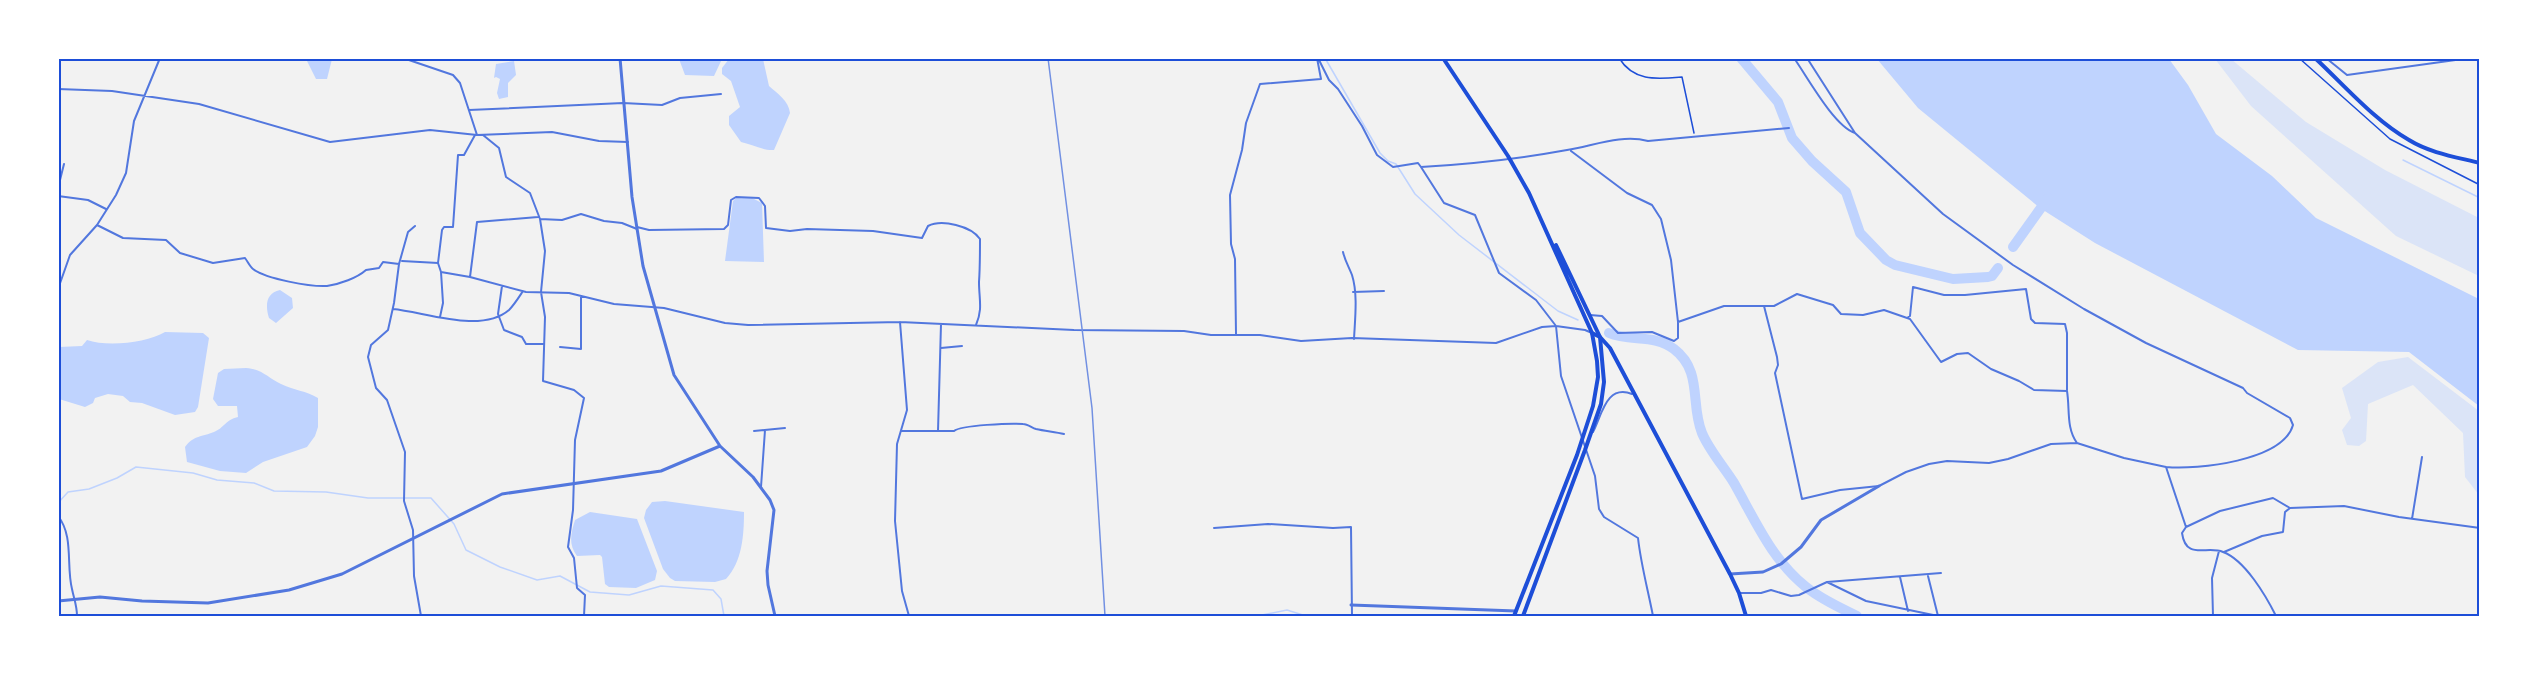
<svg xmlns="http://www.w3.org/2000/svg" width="2538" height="675" font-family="'PT Sans Narrow',sans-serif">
	<rect width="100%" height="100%" fill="#f2f2f2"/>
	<!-- green -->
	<path fill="#dbe4f7" d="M2215,59h16l75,63 79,48 94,48v58l-83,-40 -145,-130z
		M2408,357l71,54v84l-14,-18 -2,-44 -50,-48 -45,19 -2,37 -7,5 -12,-1 -5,-15 9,-12 -9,-30 36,-26z"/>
	<!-- water -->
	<path fill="#bfd3fe" d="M306,59h26l-5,20h-11z
		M679,59l1,-1 42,1 -8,17 -29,-1z
		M729,59h34l6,27c8,7 20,15 21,27l-16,37c-10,1 -23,-6 -33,-8l-12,-17v-9l11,-9 -9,-26 -9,-7v-6z
		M1877,59h292l19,26 28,49 56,42 44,42 163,81v107l-70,-54 -111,-2 -203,-107 -55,-35 -122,-100z
		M514,61l2,14 -8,8v14l-9,2 -2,-6 3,-14 -4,-2 -2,1 2,-14z
		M736,198h16l10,5 2,59 -39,-1 8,-60z
		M280,290l12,8 1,10 -17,15 -7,-5c-4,-13 -3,-25 11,-28z
		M165,332l38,1 6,5 -11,69 -3,5 -20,3 -33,-12 -12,-1 -7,-6 -15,-2 -13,4 -2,5 -8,4 -26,-8v-52l23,-1 5,-6c20,7 60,3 78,-8z
		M246,368c16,1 22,10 35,16 12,6 26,7 37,14v29l-3,9 -8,11 -44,15 -17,11 -26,-2 -33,-9 -2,-15c9,-12 17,-10 29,-15 10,-4 11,-12 24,-15l-1,-11h-19l-5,-7 5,-26 6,-4z
		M665,501l79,11c0,24 -2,50 -18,67l-11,3 -40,-1 -5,-3 -7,-9 -19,-51 2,-8 6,-8z
		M590,512l47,7 20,52 -2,9 -19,8 -27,-1 -4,-3 -3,-27 -2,-2 -23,1c-9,-12 -6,-23 -2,-36z"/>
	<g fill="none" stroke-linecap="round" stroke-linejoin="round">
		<!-- stream -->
		<path stroke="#bfd3fe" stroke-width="1.5" d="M1325,58l55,95 8,8 8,3 19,30 44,41 99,76 20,9
			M2403,160l77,38
			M58,503l10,-11 21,-3 28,-11 19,-11 57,6 24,7 37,3 20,8 52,1 42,6h63l23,26 12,26 34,17 37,13 23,-4 30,16 39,3 32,-9 52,4 8,9 3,17
			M1257,616l30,-6 19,6"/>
		<!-- river -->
		<path stroke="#bfd3fe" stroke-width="10" d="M1741,58l37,44 14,36 20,23 34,31 14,41 26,27 9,5 58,14 35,-2 4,-1 6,-8
			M2013,247l35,-49
			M1609,333c21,9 46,1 65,16 29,22 16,55 28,84 7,17 22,34 32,50 21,37 38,77 72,104 15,12 34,21 51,29"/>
		<!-- path -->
		<path stroke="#1d4ed8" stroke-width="1.5" d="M1619,58c15,24 38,21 63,19l12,56
			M2299,58l91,81 90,46"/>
		<!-- minor -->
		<path stroke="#5277de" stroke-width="2" d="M403,58l50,17 7,8 17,52
			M1318,58l11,22 9,9 24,37 15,29 16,12 25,-4 3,4
			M1794,58c14,20 40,68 61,75
			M1807,58l48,75 88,81 70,51 71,44 62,34 97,45 4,5 43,25 3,7c-10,36 -96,45 -127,42
			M2326,58l21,17 123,-17
			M2319,62l5,-4
			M58,89l54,2 87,13 131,38 100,-12 47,5 75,-3 47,9 29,1
			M469,110l154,-7 39,2 18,-7 41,-4
			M475,135l-11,20h-6l-5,72h-9l-2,3 -4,33 3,9 29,5 56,15 43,1 45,11 50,4 61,15 23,2 152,-3 174,8 110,1 27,4h49l41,6 51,-3 144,5 46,-16 14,-1 29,4 7,3
			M483,135l16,13 7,29 24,16 10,26 5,32 -4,41 4,25 -2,64 31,9 10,8 -9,42 -2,70 -5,37 6,11 3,30 8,7 -1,21
			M1571,151l56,42 25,12 9,14 10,41 7,62
			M58,188l6,-24
			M58,196l30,4 18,9
			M540,219l22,1 19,-6 23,7 18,2 15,6
			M97,225l26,13 43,2 14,13 33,10 32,-5c3,4 5,9 8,11 13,10 58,18 74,17 13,-2 30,-8 39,-16l13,-2 4,-6 16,2
			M415,226l-7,6 -9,32 -5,39 -6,27 -17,15 -3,12 8,31 11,12 18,52 -1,49 9,29 1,46 7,40
			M637,227l12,3 75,-1 4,-4 3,-25 5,-3 23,1 6,8 1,22 24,3 17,-2 66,2 49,7 6,-12c14,-7 43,0 52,13 0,14 0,29 -1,43 0,17 4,27 -3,43
			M1343,252c2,9 6,15 9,23 6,19 3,44 2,64
			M402,261l36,2
			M470,277l7,-55 61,-5
			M502,286l-4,28 6,16 18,7 4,7h17
			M58,289l12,-34 27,-30 19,-30 10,-22 8,-52 26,-63
			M1353,292l31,-1
			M1764,306l13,51 1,8 -3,8 27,126 38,-9 39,-4 27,-14 23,-8 18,-3 42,2 19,-4 43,-15 26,-1
			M393,309c32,3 88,25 116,1 5,-5 10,-13 14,-19
			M1590,315l12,1 16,17 34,-1 22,9 4,-3v-16l46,-16h50l23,-12 36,11 8,9 22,1 21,-5 26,9 31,43 16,-8 11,-1 23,16 28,12 15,9 33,1c3,18 -1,37 10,52l47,15 42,9 20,60 -4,6c4,28 25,12 41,19 22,8 43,44 53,64
			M440,317l3,-14 -2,-31
			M1907,318l3,-2 3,-29 31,8h21l61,-6 5,30 4,4 30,1 2,9v57
			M900,322l7,88 -10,34 -2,77 7,70 7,25
			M1236,334l-1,-75 -4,-15 -1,-49 12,-45 4,-27 14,-39 61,-5 -4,-21
			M560,347l21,2v-53
			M941,348l21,-2
			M754,431l31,-3
			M902,431h36l3,-107
			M938,431h16c7,-6 58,-8 69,-7 5,0 9,4 13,5 9,2 19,3 28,5
			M1593,432c9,-17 13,-48 39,-38
			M761,487l4,-57
			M58,516c16,20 8,50 14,73 2,10 5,17 5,27
			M2412,519l10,-62
			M2186,527l34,-16 53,-13 17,10 54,-2 55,11 81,11
			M1214,528l54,-4 65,4 18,-1 1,89
			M2224,552l38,-16 21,-4 2,-20 5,-4
			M1928,576l10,40
			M1900,577l8,34
			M1827,582l39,19 72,15
			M1739,593h22l10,-3 20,6 8,-1 28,-13 114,-9
			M1653,616c-5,-26 -12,-51 -15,-78l-34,-21 -5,-8 -4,-33 -34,-100 -5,-50 -20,-26 -37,-27 -24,-58 -31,-12 -23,-36c50,-3 97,-8 146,-17 26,-4 54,-16 81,-9l141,-13
			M2213,616l-1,-38 7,-27"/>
		<!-- tertiary -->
		<path stroke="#5277de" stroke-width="3" d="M620,58l12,139 11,69 31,109 46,71 33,31 17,23 4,10 -7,61 1,14 7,31
			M1730,574l33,-2 18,-8 20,-17 20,-27 58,-34
			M58,601l42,-4 42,4 66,2 81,-13 53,-16 160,-80 159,-23 59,-25
			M1351,605l165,6"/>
		<!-- primary -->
		<path stroke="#1d4ed8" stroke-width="4" d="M2315,58c30,28 59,62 94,82 21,13 47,17 71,23
			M1592,333l8,4 10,11 120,226 9,19 7,23"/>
		<!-- trunk -->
		<path stroke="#1d4ed8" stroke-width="4" d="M1443,58l65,98 21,37 63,140 5,28 1,16 -5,29 -16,49 -63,161
			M1523,616l62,-166 16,-46 3,-22 -4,-45 -44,-92"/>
		<!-- rail -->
		<path stroke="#7290e2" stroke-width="1.5" d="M1048,58l44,350 13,208"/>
	</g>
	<!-- border -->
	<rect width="2538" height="675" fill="none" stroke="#ffffff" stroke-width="120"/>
	<rect x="60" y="60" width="2418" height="555" fill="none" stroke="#1d4ed8" stroke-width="2"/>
</svg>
